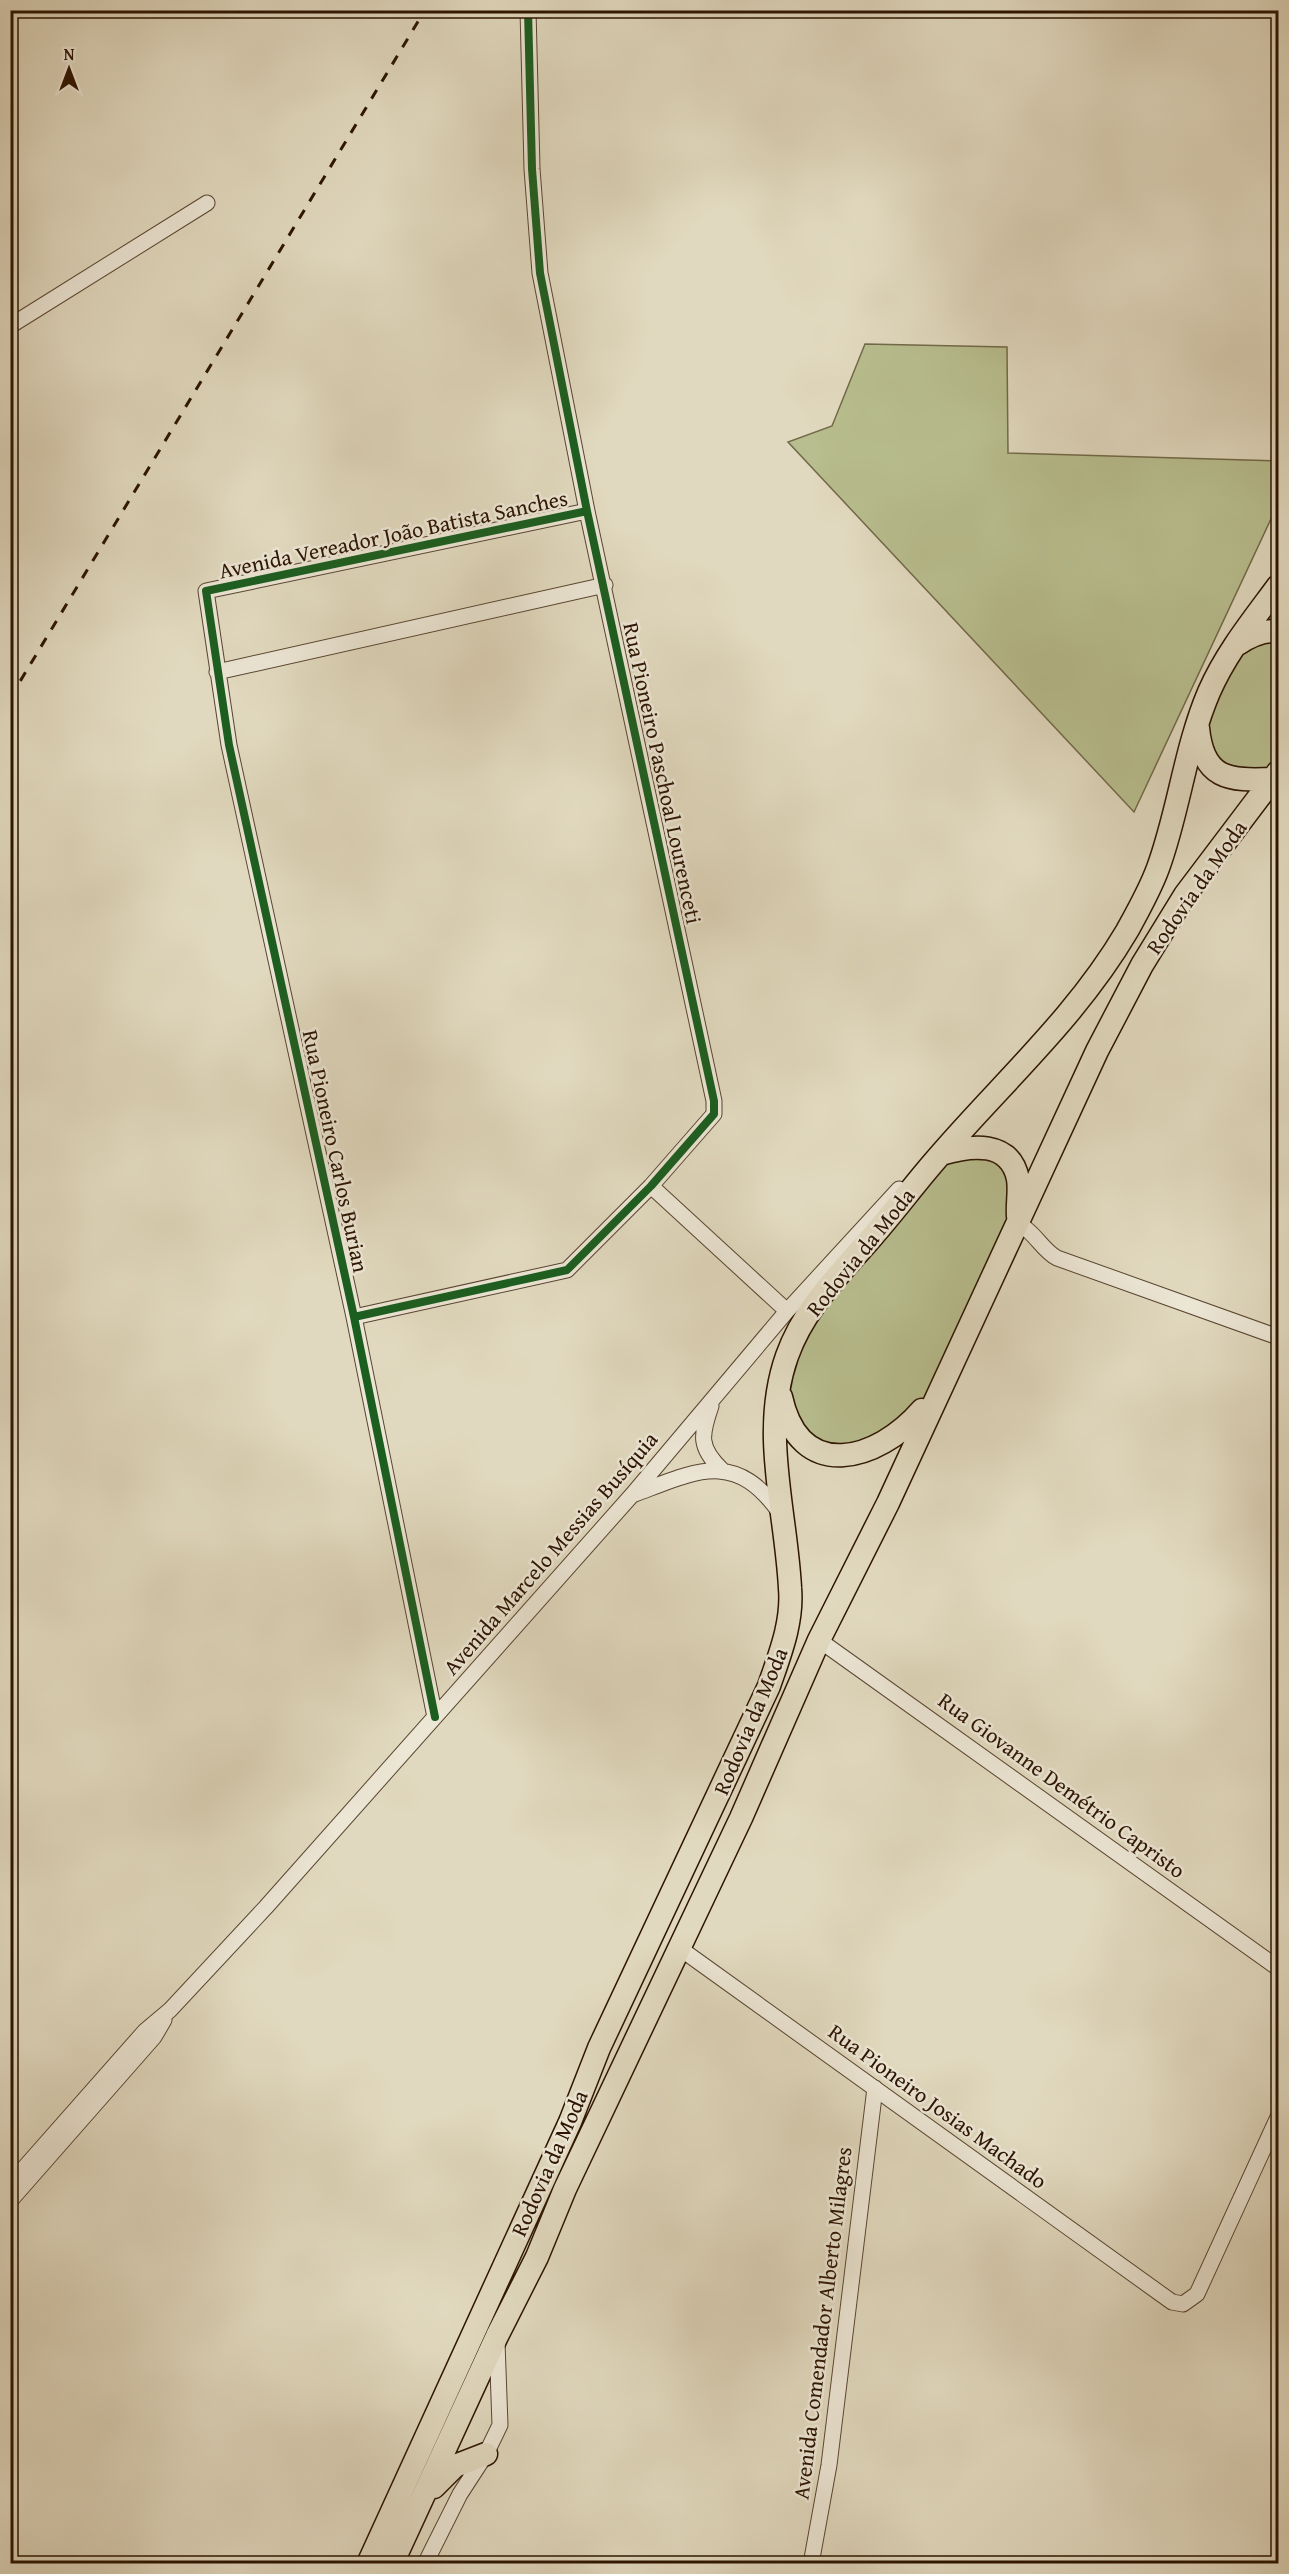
<svg xmlns="http://www.w3.org/2000/svg" width="1289" height="2574" font-family="'Gentium Book Plus',serif">
	<rect width="100%" height="100%" fill="#e1d9bf"/>
	<filter id="stains"><feTurbulence type="fractalNoise" baseFrequency=".00333" numOctaves="4"/><feColorMatrix values="0 0 0 0 .2 0 0 0 0 .09 0 0 0 0 .02 0 0 0 .5 -.17"/></filter>
	<radialGradient id="worn" r=".72"><stop offset=".6" stop-color="#630" stop-opacity="0"/><stop offset="1" stop-color="#630" stop-opacity=".3"/></radialGradient>
	<!-- green -->
	<path fill="#b8be8f" stroke="#726948" stroke-width="1.5" d="M865,344l142,3 1,106 270,8v43l-144,308 -346,-370 44,-16z
		M1278,631v141l-71,-10 3,-71 22,-43z
		M997,1151l20,50 -81,192 -26,31 -75,30 -43,-24 -6,-71 155,-205z"/>
	<g fill="none" stroke-linecap="round" stroke-linejoin="round">
		<!-- minor casing -->
		<g stroke="#594530" stroke-width="17">
			<path id="minor" d="M10,326l197,-123
				M217,672l388,-87
				M651,1186l136,125
				M1019,1224c16,8 23,26 38,34l221,79
				M354,1317l213,-47 84,-84 63,-72v-13l-127,-590 -47,-238 -8,-104 -4,-159
				M711,1406c-10,29 -13,41 11,64
				M635,1494c61,-23 100,-45 145,19
				M819,1640l459,328
				M435,1717l-81,-400 -125,-572 -23,-154 381,-80
				M678,1947l494,355 11,2 14,-10 81,-177
				M10,2184l135,-153 25,-21 96,-103 366,-412 155,-184 112,-122
				M10,2201l144,-164 10,-17
				M425,2564l35,-70 26,-40 14,-29 -3,-83
				M811,2564l18,-99 46,-377"/>
		</g>
		<!-- highway casing -->
		<g stroke="#2c1401" stroke-width="25">
			<path id="highway" d="M1238,644c13,-9 25,-14 40,-13
				M1198,728c5,51 30,53 75,51
				M941,1154c30,-9 69,-14 77,25 2,12 -1,25 0,37
				M781,1397c19,86 96,65 141,13
				M434,2487l21,-21 31,-12
				M368,2564l202,-442 29,-74 170,-362c11,-32 24,-64 21,-98 -4,-78 -30,-156 -3,-232 17,-48 52,-81 84,-118 24,-27 45,-56 69,-83 64,-74 137,-139 187,-224 11,-20 23,-41 31,-63 21,-57 27,-120 51,-176 17,-39 44,-72 69,-106
				M392,2564l105,-228 40,-79 28,-68 176,-371 78,-178 69,-137 209,-452 45,-86 43,-70 93,-123"/>
		</g>
		<!-- minor -->
		<use href="#minor" stroke="#ece6d5" stroke-width="15"/>
		<!-- highway -->
		<use href="#highway" stroke="#e1d9bf" stroke-width="22"/>
		<!-- rail -->
		<path stroke="#2c1401" stroke-width="3" stroke-dasharray="10 10" stroke-linecap="butt" d="M10,698l415,-688"/>
		<!-- cycleway casing -->
		<g stroke="#ece6d5" stroke-width="11">
			<path id="cycleway" d="M354,1317l213,-47 84,-84 63,-72v-13l-127,-590 -47,-238 -8,-104 -4,-159
				M435,1717l-81,-400 -125,-572 -23,-154 381,-80"/>
		</g>
		<!-- cycleway -->
		<use href="#cycleway" stroke="#1b5e20" stroke-width="8"/>
	</g>
	<g text-anchor="middle" dominant-baseline="central" stroke-width="5" stroke-linejoin="round" paint-order="stroke">
		<!-- street labels -->
		<g font-size="22" fill="#2c1401" stroke="#ece6d5">
			<text transform="translate(393 534) rotate(-12)">Avenida Vereador João Batista Sanches</text>
			<text transform="translate(663 773) rotate(78)">Rua Pioneiro Paschoal Lourenceti</text>
			<text transform="translate(1196 887) rotate(-55)">Rodovia da Moda</text>
			<text transform="translate(336 1151) rotate(78)">Rua Pioneiro Carlos Burian</text>
			<text transform="translate(860 1252) rotate(-51)">Rodovia da Moda</text>
			<text transform="translate(550 1553) rotate(-49)">Avenida Marcelo Messias Busíquia</text>
			<text transform="translate(750 1721) rotate(-67)">Rodovia da Moda</text>
			<text transform="translate(1062 1785) rotate(36)">Rua Giovanne Demétrio Capristo</text>
			<text transform="translate(938 2106) rotate(36)">Rua Pioneiro Josias Machado</text>
			<text transform="translate(549 2163) rotate(-66)">Rodovia da Moda</text>
			<text transform="translate(822 2323) rotate(-83)">Avenida Comendador Alberto Milagres</text>
		</g>
	</g>
	<!-- margin -->
	<rect width="1289" height="2574" fill="none" stroke="#e1d9bf" stroke-width="36"/>
	<rect x="12" y="12" width="1265" height="2550" fill="none" stroke="#2c1401" stroke-width="3"/>
	<rect x="18" y="18" width="1253" height="2538" fill="none" stroke="#2c1401" stroke-width="1.5"/>
	<!-- north arrow -->
	<g transform="translate(69 69)" stroke="#ece6d5" stroke-width="4.5" paint-order="stroke">
	<path d="M0-4.5L10 22L0 15L-10 22Z" fill="#2c1401"/>
	<text y="-9" font-size="16" font-weight="bold" text-anchor="middle" fill="#2c1401">N</text>
	</g>
	<rect width="100%" height="100%" filter="url(#stains)"/>
	<rect width="100%" height="100%" fill="url(#worn)"/>
</svg>
